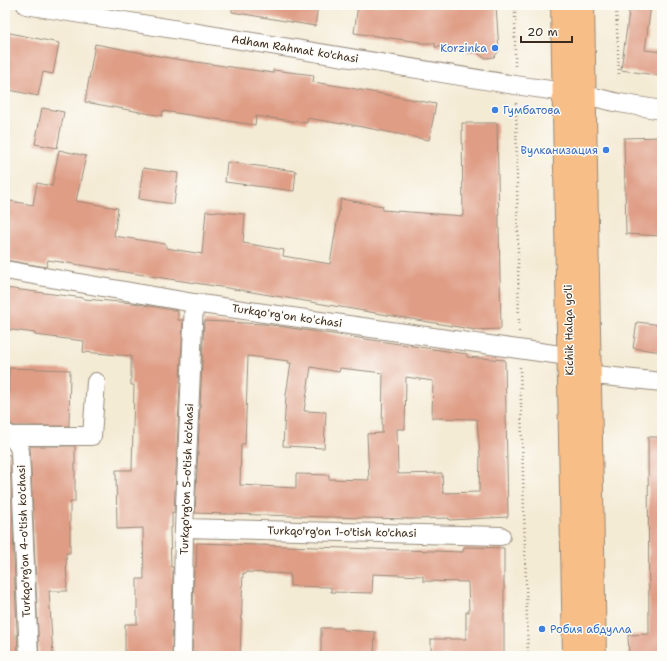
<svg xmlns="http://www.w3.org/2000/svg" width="667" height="661" font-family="'Shantell Sans',sans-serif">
	<rect width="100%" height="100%" fill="#fdfcf7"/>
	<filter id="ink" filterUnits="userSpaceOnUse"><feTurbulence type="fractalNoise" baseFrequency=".025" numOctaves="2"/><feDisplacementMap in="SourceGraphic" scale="8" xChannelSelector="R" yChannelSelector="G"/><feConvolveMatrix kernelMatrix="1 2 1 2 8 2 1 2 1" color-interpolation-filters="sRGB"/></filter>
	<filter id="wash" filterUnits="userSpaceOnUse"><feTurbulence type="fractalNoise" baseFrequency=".012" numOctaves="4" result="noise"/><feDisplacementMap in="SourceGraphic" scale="16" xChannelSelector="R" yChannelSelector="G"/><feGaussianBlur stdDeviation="0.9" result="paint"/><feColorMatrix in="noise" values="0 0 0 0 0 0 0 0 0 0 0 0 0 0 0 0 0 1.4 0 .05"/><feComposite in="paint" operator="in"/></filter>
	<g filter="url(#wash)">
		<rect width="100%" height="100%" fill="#f4ebd5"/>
		<g id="blocks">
			<!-- building -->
			<path fill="#df9d85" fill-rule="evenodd" d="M232,5h86l-3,21 -83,-14z
				M358,5h138l3,46 -5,6 -7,1 -4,-1 -7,-5h-9v-3h-18v-3l-14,1v-4h-15v-1l-66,-9z
				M630,5h21l-6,45 17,2v24l-41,-6z
				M5,32l54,11 -6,31 -10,-2 -5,24 -33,-7z
				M95,44l80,15 98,14v-3l41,5 -1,7 32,5 91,17 -7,36 -87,-17v1l-35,-6v5l-51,-7 -1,9 -92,-14 -1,5 -77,-14z
				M42,108l22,4 -7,36 -22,-4z
				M462,123h35l4,206 -25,1 -236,-40 -192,-30 -2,7 -41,-7v-60l28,5 4,-22 15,3 7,-36 27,6 -10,45 42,7 -4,28 52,8v4l36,6 4,-43 39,3 -2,29 41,7 -1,6 47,8 11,-65 42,7 -1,4 81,6z
				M662,137v99l-36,-2 -2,-96z
				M227,162l69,9 -2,20 -69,-9z
				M143,168l35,5 -4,31 -35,-5z
				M5,288l79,10v1l49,4 45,8v9h5l-9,193 -2,-1v16h-2l1,39h2l-1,89h-47v-32h12v-45h7l-1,-51 -26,1 -1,-59h16l2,-85h-3v-29l-48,-4 1,-11 -49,-6v-2l-30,-4z
				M204,321l60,3 203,30v3l38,3 3,157 -59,3v-2l-38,1 -48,-1 -168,-5zM248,356l41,5 -1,2h3l-5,32 -3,51 41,2 2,-36 -22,-1 7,-44 28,5 1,-4 43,5 -1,60 -15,1 2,46 -40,-1v-4l-33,-1v14l-56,-3 1,-41h4zM406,377l27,4 -1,37 45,1 3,37 -1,36 -36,1 -1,-20 -44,1 -1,-45h8z
				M637,322l25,3v27l-29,-4z
				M9,368l61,2 -1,56h-55l-6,-4z
				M648,437h14v219h-33l-1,-21 21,-1z
				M30,446h45v56h-5v51h-4l1,38h-18l4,65h-14z
				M5,454l5,1 8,201h-13z
				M197,543l266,9 1,-5 40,1v108h-73v-17h35v-27h3l-1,-30 -45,-1v-5l-50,-2 -1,19 -41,-1v-5l-41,-1v-12l-44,-2v2l-3,-1 -3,83h-48l2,-89h2z
				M321,628h22v2l32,2 -1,24h-53z"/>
		</g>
	</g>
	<g filter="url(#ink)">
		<use href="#blocks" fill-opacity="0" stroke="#988a7a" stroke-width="1"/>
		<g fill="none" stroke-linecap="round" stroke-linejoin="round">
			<!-- minor casing -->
			<g stroke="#988a7a" stroke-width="20">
				<path id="minor" d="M26,5l489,80 70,10 34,8 43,7
					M5,270l189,33 388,55
					M576,373l86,9
					M5,432c7,5 14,11 15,20l9,204
					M10,436h82l4,-54
					M184,528l317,8
					M182,656l2,-128 10,-225"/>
			</g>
			<!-- highway casing -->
			<g stroke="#988a7a" stroke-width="24">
				<path id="highway" d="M562,5l12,651
					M583,5l12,651"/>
			</g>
			<!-- path -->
			<path stroke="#988a7a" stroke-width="2.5" stroke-dasharray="1 3" stroke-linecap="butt" d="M515,5v63
				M616,5l3,70
				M516,103l3,229
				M520,367l8,289"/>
			<!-- minor -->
			<use href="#minor" stroke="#fff" stroke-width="18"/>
			<!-- highway -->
			<use href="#highway" stroke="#f7be88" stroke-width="22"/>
		</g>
	</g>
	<!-- markers -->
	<g fill="#3f7fe0" stroke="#fdfcf7" stroke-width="1.5">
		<circle cx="495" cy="48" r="4"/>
		<circle cx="495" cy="110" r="4"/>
		<circle cx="606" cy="150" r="4"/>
		<circle cx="542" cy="629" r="4"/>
	</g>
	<g text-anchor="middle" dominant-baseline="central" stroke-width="3" stroke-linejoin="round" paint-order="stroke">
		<!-- shop labels -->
		<g font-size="11" fill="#366cbe" stroke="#fdfcf7" text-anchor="end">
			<text x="487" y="48">Korzinka</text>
			<text x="503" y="110" text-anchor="start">Гумбатова</text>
			<text x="598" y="150">Вулканизация</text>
			<text x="550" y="629" text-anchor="start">Робия абдулла</text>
		</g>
		<!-- street labels -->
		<g font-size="11" fill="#3b2a1e" stroke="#fdfcf7">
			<text transform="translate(295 49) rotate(9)">Adham Rahmat ko'chasi</text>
			<text transform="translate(287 316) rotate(8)">Turkqoʻrgʻon koʻchasi</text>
			<text transform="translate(569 330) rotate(-91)">Kichik Halqa yo'li</text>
			<text transform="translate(187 479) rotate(-88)">Turkqo'rg'on 5-o'tish ko'chasi</text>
			<text transform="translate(342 532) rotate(1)">Turkqo'rg'on 1-o'tish ko'chasi</text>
			<text transform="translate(24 541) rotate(-92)">Turkqo'rg'on 4-o'tish ko'chasi</text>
		</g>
	</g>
	<!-- margin -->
	<rect width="667" height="661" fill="none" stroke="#fdfcf7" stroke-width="20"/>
	<!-- scale -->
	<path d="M521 36v6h51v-6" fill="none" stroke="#3b2a1e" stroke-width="2"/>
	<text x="527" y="36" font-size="12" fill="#3b2a1e" stroke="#fdfcf7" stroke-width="3" paint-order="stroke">20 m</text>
</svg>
